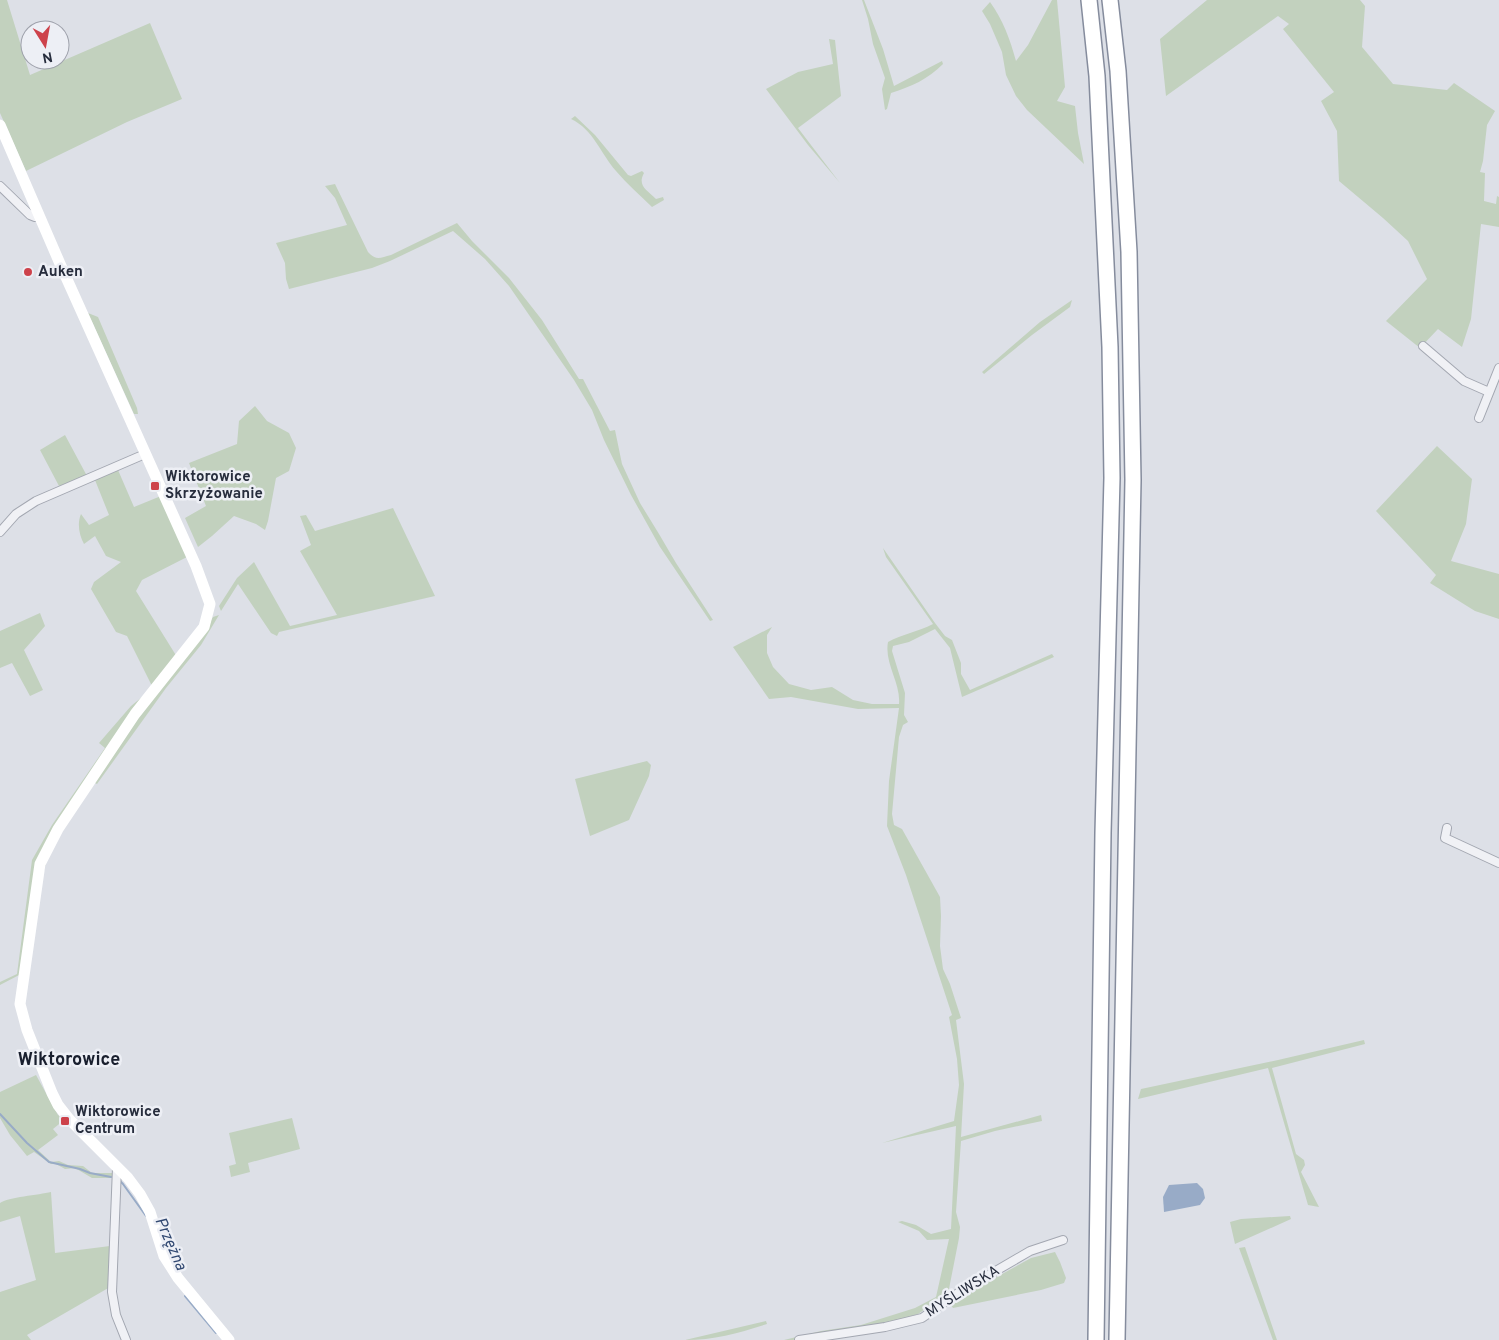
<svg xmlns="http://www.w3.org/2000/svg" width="1499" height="1340" font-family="Overpass,sans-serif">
	<rect width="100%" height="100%" fill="#dde0e7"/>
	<!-- green -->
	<path fill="#c2d1be" d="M0,0h7l23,75 120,-52 32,76 -55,23 -101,49 -26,-58z
		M862,0h2l19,49 11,37 48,-25 1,3c-16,16 -31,22 -52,29l-4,16 -2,1 -3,-21 3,-11 -12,-34 -5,-25z
		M1052,0h5l8,87 -8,14 18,5 3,27 6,31 -57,-54 -11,-14 -10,-21 -4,-23 -12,-28 -8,-13 8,-9c13,18 20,37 26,59l12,-16z
		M1207,0h153l5,6 -3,41 31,37 54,6 7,-7 41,28 -8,14 -4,36 -3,11 5,1 -1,28 12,3 1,-8 2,1v30l-18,-3 -10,95 -9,28 -24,-18 -18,19 -34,-27 41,-42 -19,-38 -25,-23 -44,-37 -2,-50 -16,-30 13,-9 -51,-63 6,-5 -11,-8 -112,80 -6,-57z
		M829,39l6,1 6,56 -43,32 42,55 -32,-38 -42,-56 32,-17 35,-8z
		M575,116l20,19 33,40 3,1 11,-5 2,2c-7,13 3,17 12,26l7,-2 1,3 -12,7c-12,-12 -25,-23 -36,-36 -15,-17 -23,-42 -45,-52z
		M335,184l33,68c8,9 12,6 23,3l66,-32 15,18 37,37 33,42 37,59h4l27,52 5,-1 7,34 18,39 19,31 17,29 37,57 -3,1 -50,-74 -29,-52 -27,-55 -12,-30 -18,-30 -65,-94 -24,-27 -32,-28 -63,30 -18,7 -83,21 -3,-10 -1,-16 -9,-20 71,-18 -12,-27 -10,-12z
		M1072,300l-2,7 -38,28 -48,39 -2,-2 58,-50z
		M88,313l10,4 39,91 1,6h-4z
		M255,406l12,15 22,12 7,15 -7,23 -13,7 -8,43 -3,9 -9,-6 -22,-8 -22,20 -14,11 -13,-29 21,-12 -17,-43 48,-19 2,-23z
		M65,435l22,41 -28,10 -19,-36z
		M1437,446l35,33 -6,45 -15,37 48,13v45l-24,-8 -45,-28 6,-8 -60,-64z
		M118,470l16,37 27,-11 26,61 -45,23 -6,11 41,66 -24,31 -26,-52 -11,-4 -25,-43 3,-7 27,-20 -15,-6 -11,-20 -11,8c-5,-9 -7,-21 -3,-30l8,11 20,-10 -14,-35z
		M393,508l42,88 -156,36 -2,4 -6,-3 -33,-49 -17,27 -2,-5 18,-28 17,-16 36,64 47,-11 -37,-64 11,-6 -11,-29 6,-1 9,16z
		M883,548l52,75 10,13 7,4 9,23v11l9,16 82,-36 2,3 -92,40 -12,-49 -15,-19 -26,13 -16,4 -1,5 13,42 -1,22 4,7 -5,3 -4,12 -7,77 2,11 8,4 38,68 1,19 -1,30 3,23 7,15 11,34 -5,2 8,64 -3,53 80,-22 1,6 -47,10 -34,10 -5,71 4,15 -1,11 -11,56 -5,2 -3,3 -22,15 -31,10 -94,16h-9l37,-9 40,-6 54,-17 21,-11 13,-58 -22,1 -8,-9 -21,-9 4,-1 14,4 15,9 20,-5 5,-103 -74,17 72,-22 5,-36 -2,-26 -8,-42 3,-2 -46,-140 -19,-49 2,-45 10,-73 -41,1 -67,-12 -22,2 -36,-52 39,-20 -5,8v18l6,14 16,17 22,6 21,-3 21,13 19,4h27c2,-21 -15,-41 -11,-62 14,-8 30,-10 45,-18l-47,-67z
		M40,613l5,13 -21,24 19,40 -13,6 -18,-33 -12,5v-37z
		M219,615l-18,30 -35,43 -69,96 -4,-2 49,-71 56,-69 15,-25z
		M147,693l-94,138 -32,143 -21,11v-3l17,-8 15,-114 20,-35 53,-77 -6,-5 32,-37z
		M647,761l4,4 -2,11 -20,44 -39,16 -15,-57z
		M1364,1040l1,4 -93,24 24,86 8,6 1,5 -4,7 18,35 -11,-2 -40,-137 -130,31 3,-10 137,-29z
		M36,1075l22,40 6,5 -11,9 5,6 -20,15 13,12 8,-1 9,4 15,1 9,7h20v5h-20l-17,-10 -10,1 -9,-5h-5l-17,-12 -7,4 -17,-21 -10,-17v-26z
		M292,1118l8,31 -52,14 2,9 -19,5 -2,-11 7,-2 -7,-31z
		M51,1192l4,61 55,-7v41l-83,48 4,5h-31v-48l36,-12 -16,-64 -20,6v-19c8,-6 39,-8 51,-11z
		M1290,1216l1,3 -56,25 -5,-22 11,-3z
		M1245,1247l32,93h-4l-34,-92z
		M1055,1252l5,10 6,16 -2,5 -23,7 -88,18 -2,-3 6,-6 27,-15 47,-26z
		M766,1321l1,3c-28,9 -52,16 -82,16z"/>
	<!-- water -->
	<path fill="#98abc7" d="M1197,1183l6,6 2,9 -5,7 -36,7 -1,-15 6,-12z"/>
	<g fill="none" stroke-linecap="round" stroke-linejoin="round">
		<!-- stream -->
		<path stroke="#98abc7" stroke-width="2" d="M0,1114l27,29 22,19 31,7 10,4 21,4
			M119,1180l4,4 23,32
			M185,1296l31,37"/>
		<!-- street casing -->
		<g stroke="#a3a7b1" stroke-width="10">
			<path id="street" d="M0,186l30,29 5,2 4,-1
				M1423,346l41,35 25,11
				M1479,418l20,-50
				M0,532l16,-18 20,-13 109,-47
				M1447,828l-2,10 54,25
				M117,1168l-5,124 4,23 10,25
				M799,1340l86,-13 37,-9 36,-25 72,-42 33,-11"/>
		</g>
		<!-- highway casing -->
		<g stroke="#858c9d" stroke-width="18">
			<path id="highway" d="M1089,0l8,76 13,271 2,131 -9,355 -7,507
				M1110,0l8,71 11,181 4,228 -16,860"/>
		</g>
		<!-- street -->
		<use href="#street" stroke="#f0f1f5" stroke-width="8"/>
		<!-- secondary -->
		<path stroke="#fff" stroke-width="11" d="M0,125l61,141 135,300 14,38 -6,23 -69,87 -77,115 -18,35 -20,140 7,26 25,63 6,12 11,14 59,59 12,16 10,18 14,44 14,22 51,62"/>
		<!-- highway -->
		<use href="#highway" stroke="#fff" stroke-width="15"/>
	</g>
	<!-- markers -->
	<g fill="#cd424b" stroke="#edeff5" stroke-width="2">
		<circle cx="28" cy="272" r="5"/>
		<rect x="150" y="481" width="10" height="10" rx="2.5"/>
		<rect x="60" y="1116" width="10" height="10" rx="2.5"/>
	</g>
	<g text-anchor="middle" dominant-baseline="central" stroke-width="5" stroke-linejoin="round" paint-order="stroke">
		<!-- poi labels -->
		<g font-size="15" font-weight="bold" fill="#272d3d" stroke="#edeff5" text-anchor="start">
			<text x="38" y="272">Auken</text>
			<text x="165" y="477">Wiktorowice<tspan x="165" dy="17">Skrzyżowanie</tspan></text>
			<text x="75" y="1112">Wiktorowice<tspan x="75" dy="17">Centrum</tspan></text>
		</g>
		<!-- street labels -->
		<g font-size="15" fill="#272d3d" stroke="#edeff5">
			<text transform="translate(963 1292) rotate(-32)">MYŚLIWSKA</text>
		</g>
		<!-- water labels -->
		<g font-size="16" font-style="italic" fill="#314871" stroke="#edeff5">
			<text transform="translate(170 1244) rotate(66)">Przężna</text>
		</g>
		<!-- quarter labels -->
		<g font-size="18" font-weight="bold" fill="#191f2e" stroke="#edeff5">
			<text x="69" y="1060">Wiktorowice</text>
		</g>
	</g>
	<!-- north arrow -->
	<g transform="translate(45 45) rotate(169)"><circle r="24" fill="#edeff5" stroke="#9ea1ab"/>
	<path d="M0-4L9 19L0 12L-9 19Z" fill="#cd424b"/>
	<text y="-8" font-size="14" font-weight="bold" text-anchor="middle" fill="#272d3d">N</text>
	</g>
</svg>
